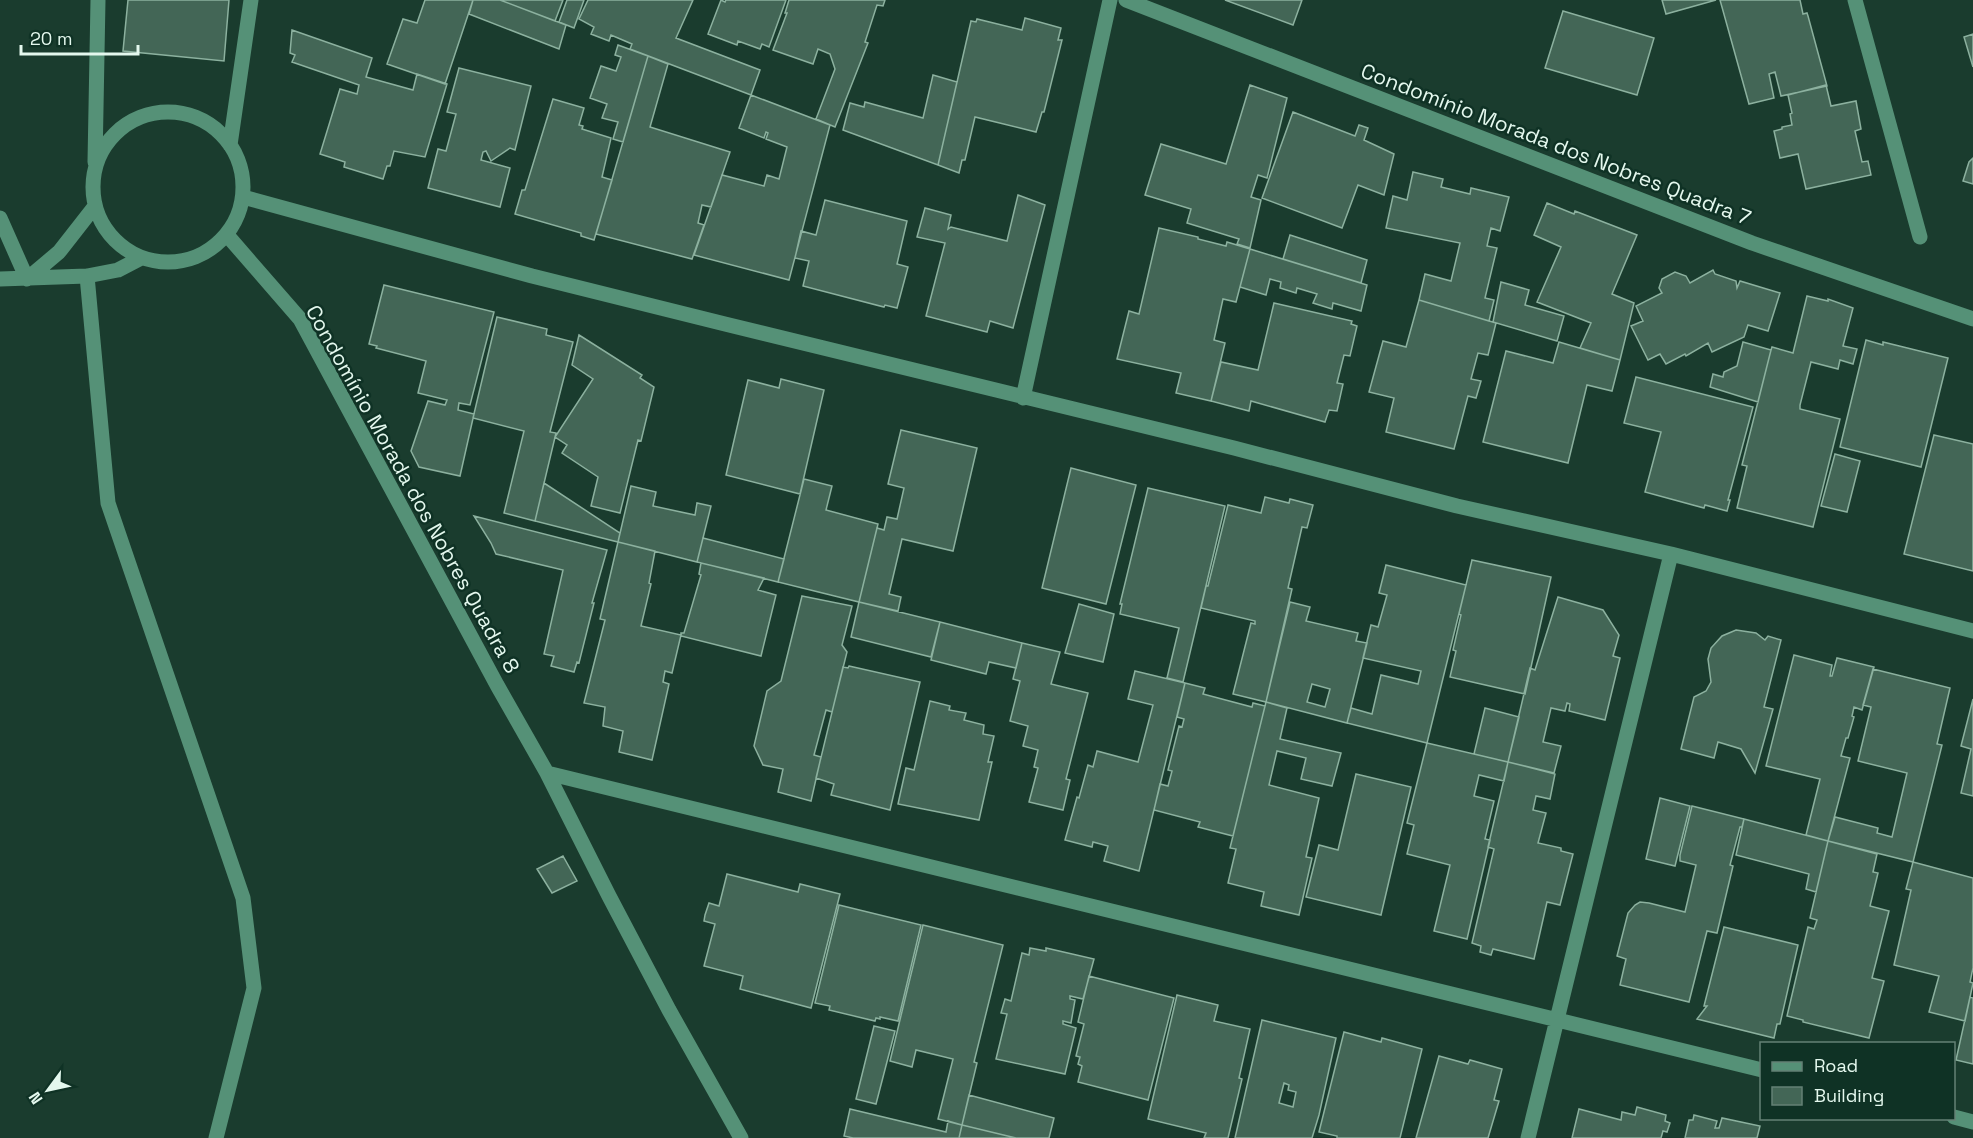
<svg xmlns="http://www.w3.org/2000/svg" width="1973" height="1138" font-family="'Space Grotesk',sans-serif">
	<rect width="100%" height="100%" fill="#1a3c2e"/>
	<!-- building -->
	<path fill="#436656" stroke="#8cb19f" stroke-width="1.5" fill-rule="evenodd" d="M128,0h101l-5,61 -101,-10z
		M425,0h48l-28,84 -58,-20 16,-45 14,4z
		M473,0h27l66,25 -7,24 -90,-35z
		M500,0h63l-8,21z
		M567,0h17l-10,28 -15,-6z
		M588,0h105l-17,38 84,32 -9,25 -121,-46 2,-5 -21,-9 -2,6 -18,-7 3,-7 -15,-8z
		M721,0l4,2 1,-2h60l-17,47 -7,-3 -2,5 -22,-8 -1,4 -29,-11z
		M789,0h96l-2,6 -6,-1 -12,37 3,1 -33,84 -19,-8 19,-50 -5,-15 -12,-5 -5,15 -40,-14 14,-37h-2z
		M1225,0h77l-9,25z
		M1662,0h54l-50,14z
		M1720,0h80l3,14 4,-1 1,3 19,70 -46,10 -6,-24 -6,2 5,24 -25,6z
		M1563,11l91,27 -17,57 -92,-27z
		M1025,18l36,10 -3,12h4l-18,72h-2l-6,20 -61,-15 -10,43h-3l-3,13 -21,-8 33,-144 5,1 1,-3 45,11z
		M292,30l80,28 -6,19 47,13 4,-16 30,10 -22,73 -31,-6 -4,15h-3l-4,13 -39,-12 1,-5 -25,-8 20,-65 17,5 2,-9 -67,-23 3,-7 -5,-2z
		M1973,34v33l-9,-30z
		M618,45l30,11 -25,86 -10,-3 5,-17 -16,-4 5,-14 -17,-6 11,-32 15,5 5,-14 -6,-2z
		M648,56l20,8 -18,63 80,25 -19,55 -9,-2 -4,18 6,2 -12,34 -96,-25z
		M459,68l72,18 -16,64 -5,-2 -19,13 -5,-10 -3,1 -2,8 29,8 -10,39 -72,-19 10,-39 8,2 10,-37 -9,-2z
		M933,75l24,7 -19,83 -95,-35 7,-27 14,4 1,-5 58,16z
		M1250,85l37,13 -20,80 -9,-3 -7,22 10,3 -11,48 -13,-4 2,-5 -52,-16 4,-14 -46,-14 16,-51 65,20z
		M1826,85l5,21 25,-5 5,28 -6,2 7,31 6,-1 3,14 -65,14 -8,-35 -18,4 -6,-27 8,-2v-2l10,-2 -2,-11 2,-1 -4,-18z
		M751,95l79,30 -41,155 -95,-25 28,-80 42,11 3,-11 12,4 8,-32 -21,-8 2,-6 -2,-1 -2,6 -25,-10z
		M553,99l31,9 -5,17 4,1 -1,3 29,9 -9,39 10,3 -18,60 -13,-4v-3l-66,-19 7,-24h3z
		M1293,112l62,24 4,-11 9,3 -4,12 30,14 -10,41 -26,-10 -16,43 -80,-30z
		M1973,158v26l-10,-3 6,-19z
		M1413,172l30,7 -2,8 29,7 1,-6 38,9 -9,34 -9,-3 -4,18 10,2 -12,50 9,2 -5,21 -70,-21 6,-26 26,7 9,-38 -74,-15 7,-32 14,4z
		M1018,195l27,10 -32,123 -23,-7 -3,11 -61,-16 19,-73 -28,-6 8,-29 26,7 -3,14 3,-2 56,14z
		M825,200l82,21 -10,43 11,3 -11,41 -12,-3 -1,2 -81,-21 6,-25 -14,-3 6,-27 15,4z
		M1547,203l27,11 1,-3 62,24 -25,59 22,9 -14,57 -40,-12 11,-25 -54,-21 24,-55 -27,-12z
		M1159,228l39,9v2l28,7 1,-4 23,7 -14,53 -13,-3 -9,41 11,3 -14,58 -35,-8 5,-20 -64,-14 12,-48 10,3z
		M1290,235l77,25 -6,23 -78,-24z
		M1250,249l117,36 -6,26 -28,-8 -1,6 -19,-6 4,-9 -20,-6 -1,5 -16,-5 1,-6 -11,-3 -4,16 -26,-8z
		M1713,270l2,4 21,7 1,7 3,-7 40,12 -12,38 -20,-6 -4,12 -32,15 -4,-9 -22,13 -1,-2 -19,10 -6,-10 -12,6 -17,-34 12,-5 -7,-15 26,-13 -3,-5 3,-9 13,-7 11,4 4,7z
		M1501,282l28,8 -4,15 39,11 -7,25 -64,-19z
		M384,285l110,27 -24,93 -11,-2 -1,7 16,4 -14,62 -41,-9 -8,-16 17,-50 17,4 2,-5 -29,-7 8,-32 -50,-13 1,-2 -8,-2z
		M1807,296l21,5v-2l25,9 -10,38 14,3 -4,15 -13,-4 -2,9 -27,-7 -11,43v4l40,10 -27,108 -76,-19 10,-42 -5,-1 29,-115 1,-3 21,6z
		M1419,300l77,23 -8,32 -10,-2 -7,26 10,2 -5,17 -8,-2 -14,53 -68,-17 8,-34 -25,-6 14,-51 23,6z
		M1274,303l78,18 -1,3 6,2 -7,30 -6,-1 -7,28 6,1 -6,27 -8,-1 -4,12 -74,-21 -2,10 -38,-10 10,-39 37,8z
		M497,317l50,12 -1,6 27,7 -23,90 6,1 -21,88 -31,-8 20,-82 -51,-13z
		M579,335l63,40 -2,3 14,9 -13,54 -3,-1 -18,73 -29,-7 7,-29 -36,-24 5,-8 -12,-8 38,-58 -21,-14z
		M1866,340l17,5v-3l65,16 -27,109 -81,-20z
		M1559,342l61,18 -8,31 -25,-6 -19,78 -85,-21 23,-91 47,12z
		M1743,342l28,8 -13,52 -48,-15 3,-13 10,3 1,-5 13,-6z
		M1636,377l117,30 -25,93h2l-3,11 -22,-6 -1,3 -59,-16 16,-60 -37,-9z
		M781,379l43,11 -24,104 -74,-19 22,-95 31,8z
		M901,430l76,18 -24,103 -51,-12 -13,55 12,3 -3,14 -39,-9 18,-74 7,2 3,-13 10,2 7,-31 -16,-4z
		M1934,435l39,9v127l-69,-17z
		M1835,454l25,7 -13,51 -26,-6z
		M1071,468l65,17 -30,119 -64,-16z
		M804,479l28,7 -6,24 52,14 -19,78 -81,-20z
		M544,483l76,50 -2,9 -83,-21z
		M631,486l25,6 -3,14 42,9 2,-12 14,3 -14,56 -79,-20z
		M1148,488l77,18 -42,176 -16,-4 12,-50 -59,-14 2,-10h-2z
		M1265,497l24,6 1,-4 23,6 -6,23 -5,-1 -14,61 4,1 -26,113 -33,-8 18,-71 4,1v-3l-54,-13 5,-22h2l20,-81 33,8z
		M474,516l133,34 -15,53h2l-15,60 -2,-1 -3,10 -23,-6 3,-10 -10,-2 19,-84 -67,-16 -5,-11z
		M703,538l81,21 -6,23 -81,-20z
		M618,542l37,9 -6,32 2,1 -10,42 40,9 -9,38 -7,-2 -2,11 6,2 -17,76 -33,-8 4,-21 -20,-5 2,-19 -21,-4 21,-83 -5,-1z
		M1472,560l79,17 -26,117 -75,-17 6,-26 -3,-1 8,-35 -2,-1z
		M701,563l63,15 -6,12 18,5 -15,61 -80,-20v-3h3l17,-58 -2,-1z
		M1386,565l80,20 -39,158 -80,-20 4,-15 21,6 9,-39 37,9 3,-13 -58,-13 8,-33 7,2 9,-32 -8,-2z
		M802,596l50,10 -10,39 5,7 -15,60 -6,-2 -12,45 7,2 -10,44 -33,-9 5,-23 -20,-4 -9,-19 13,-55 14,-10z
		M1558,597l45,13 16,25 -6,21 7,2 -15,62 -36,-9 1,-7 -3,-1 -2,8 -14,-3 -8,34 18,4 -7,27 -46,-11 22,-94 5,2z
		M859,602l81,20 -9,35 -80,-20z
		M1290,602l20,5 -4,14 52,12 -2,8 11,2 -20,80 -81,-21zM1312,684l18,5 -5,18 -18,-5z
		M1079,604l35,10 -11,48 -38,-9z
		M940,622l82,21 -6,25 -27,-6 -3,12 -55,-14z
		M1736,630l20,3 9,7 3,-4 13,4 -17,67 9,2 -18,64 -14,-24 -23,-7 -4,16 -33,-9 13,-52 12,-6 5,-9 -3,-23 3,-11 11,-12z
		M1022,643l38,9 -9,32 37,9 -22,86 4,1 -7,30 -34,-8 9,-34 -4,-1 4,-17 -15,-4 5,-20 -18,-5 10,-40 -7,-2z
		M1794,655l38,10 -2,11h2l5,-18 37,9 -12,43 -8,-3 -2,9 2,1 -6,21h-2l-5,18 9,2 -22,83 -22,-6 14,-56 -54,-13z
		M849,666l71,16 -30,128 -59,-15 3,-11 -18,-6 27,-111 5,1z
		M1873,669l77,19 -13,56 5,1 -29,117 -85,-21 7,-24 43,11 -1,5 15,4 15,-64 -49,-12 13,-54 -8,-2z
		M1135,671l50,12 -46,188 -35,-10 4,-15 -15,-4 -1,5 -27,-7 12,-43 2,1 9,-33 5,2 4,-16 41,11 15,-57 -25,-6z
		M1185,683l20,5 -2,6 49,13 1,-4 12,3 -32,130 -35,-9 2,-5 -46,-12 6,-26 8,2 4,-15 -4,-1 11,-44 3,1 2,-8 -7,-2z
		M1973,699v97l-12,-3 10,-44 -10,-3z
		M930,701l20,5 -1,4 17,3 -2,7 20,5 -1,9 11,2 -6,26h4l-13,58 -81,-16 8,-36 8,2z
		M1266,702l21,6 -7,31 61,14 -9,33 -31,-7 5,-21 -29,-7 -8,34 50,13 -13,59 6,1 -13,57 -38,-9 3,-14 -36,-9 8,-34 -6,-1z
		M1485,708l34,9 -11,45 -34,-8z
		M1427,743l81,19 -4,19 -25,-6 -5,21 20,5 -9,38 5,1 -23,99 -33,-8 16,-66 -43,-11 7,-29 -7,-2z
		M1508,762l47,12 -5,25 -14,-3 -3,14 13,3 -8,30 23,5v3l12,3 -13,51 -13,-3 -13,57 -41,-10 -2,6 -11,-3 1,-6 -9,-3 22,-94 -6,-2z
		M1356,774l55,13 -30,128 -75,-18 13,-52 19,5z
		M1660,798l30,8 -15,60 -29,-7z
		M1692,806l52,13 -2,8h-2l-10,38 3,1 -16,67 -10,-2 -18,71 -69,-17 6,-26 -9,-3 11,-43 7,-8 5,-3 9,1 36,9 11,-47 -16,-4v-6z
		M1744,819l84,22 -12,51 -10,-3 3,-15 -73,-19z
		M1828,841l49,13 -4,18 5,1 -8,33 19,5 -17,67 12,3 -15,57 -66,-16v-2l-16,-4 21,-89 6,2 3,-9 -7,-2z
		M563,856l14,25 -25,12 -15,-24z
		M1913,862l60,16v90l-3,14 3,1 -8,38 -36,-9 10,-36 -45,-11 17,-75 -5,-1z
		M727,874l71,18 2,-8 40,10 -29,114 -71,-19 3,-13 -39,-10 11,-42 -11,-3 1,-6 4,-12 10,3z
		M839,905l82,20 -23,96 -18,-4v2l-4,-1 -1,3 -46,-11 1,-4 -15,-3z
		M923,925l80,20 -29,117 3,1 -15,62 -24,-6 15,-60 -37,-9 -4,17 -22,-6z
		M1724,927l74,18 -18,79h-3l-3,14 -77,-19 10,-13h-3z
		M1030,948l16,3v-3l48,11 -11,40 -13,-3v3l5,1 -4,23 -8,-2v3l13,4 -11,46 -69,-15 11,-45 -6,-1 4,-14 6,2 11,-48 7,2z
		M1089,976l85,22 -26,102 -70,-18 4,-16 -4,-2 2,-7 -4,-1 8,-32 -6,-2z
		M1177,995l41,10 -4,16 36,8 -11,49 3,1 -14,59h-24l2,-5 -58,-14z
		M1970,997l3,1v66l-17,-4z
		M1262,1020l74,18 -17,77 -7,23h-77zM1284,1083l5,2 -1,5 8,2 -3,15 -14,-4z
		M874,1026l21,5 -19,73 -20,-5z
		M1344,1032l37,10 1,-4 40,11 -22,89h-63v-2l-18,-4z
		M1439,1056l29,8 2,-4 32,9 -8,31 5,1 -11,37h-72z
		M969,1095l85,23 -5,20h-33l-54,-13z
		M1637,1107l29,8 -1,6 5,2 -3,9 -4,-1 -2,7h-89l7,-29 42,11 1,-8 13,3z
		M850,1109l96,23 2,-11 14,4 -3,13h-106l-9,-2z
		M1694,1115l23,6 -2,7h4l3,-10 38,8 -3,12h-72l4,-18h4z
		M962,1125l54,13h-57z"/>
	<g fill="none" stroke-linecap="round" stroke-linejoin="round">
		<!-- minor -->
		<path stroke="#559177" stroke-width="15" d="M1126,0l626,243 221,76
			M1855,0l65,237
			M93 187a75 75 0 1 1 150 0a75 75 0 1 1-150 0Z
			M230,145l21,-145
			M95,162l3,-162
			M243,197l289,79 193,48 509,124 223,58 214,48 302,77
			M0,218l27,61
			M227,235l73,84 197,366 50,88 62,123 60,114 72,128
			M87,276l21,227 135,395 11,90 -38,150
			M0,279l87,-3 31,-6 23,-12
			M27,279l32,-27 36,-46
			M1023,398l87,-398
			M547,773l1215,297
			M1954,1117l19,5
			M1528,1138l143,-584"/>
	</g>
	<g text-anchor="middle" dominant-baseline="central" stroke-width="5" stroke-linejoin="round" paint-order="stroke">
		<!-- street labels -->
		<g font-size="21" fill="#e4f8ee" stroke="#0f3225">
			<text transform="translate(1556 144) rotate(21)">Condomínio Morada dos Nobres Quadra 7</text>
			<text transform="translate(413 489) rotate(61)">Condomínio Morada dos Nobres Quadra 8</text>
		</g>
	</g>
	<!-- legend -->
	<rect x="1760" y="1042" width="195" height="78" fill="#0f3225" stroke="#648175" stroke-width="1.5"/>
	<rect x="1772" y="1062" width="30" height="9" fill="#559177" stroke="#648175" stroke-width="1.5"/>
	<text x="1814" y="1072" font-size="18" fill="#e4f8ee">Road</text>
	<rect x="1772" y="1087" width="30" height="18" fill="#436656" stroke="#648175" stroke-width="1.5"/>
	<text x="1814" y="1102" font-size="18" fill="#e4f8ee">Building</text>
	<!-- north arrow -->
	<g transform="translate(48 1090) rotate(237)" stroke="#0f3225" stroke-width="4.5" paint-order="stroke">
	<path d="M0-4.5L10 22L0 15L-10 22Z" fill="#e4f8ee"/>
	<text y="-9" font-size="16" font-weight="bold" text-anchor="middle" fill="#e4f8ee">N</text>
	</g>
	<!-- scale -->
	<path d="M21 45v9h117v-9" fill="none" stroke="#e4f8ee" stroke-width="3"/>
	<text x="30" y="45" font-size="18" fill="#e4f8ee" stroke="#0f3225" stroke-width="4.5" paint-order="stroke">20 m</text>
</svg>
